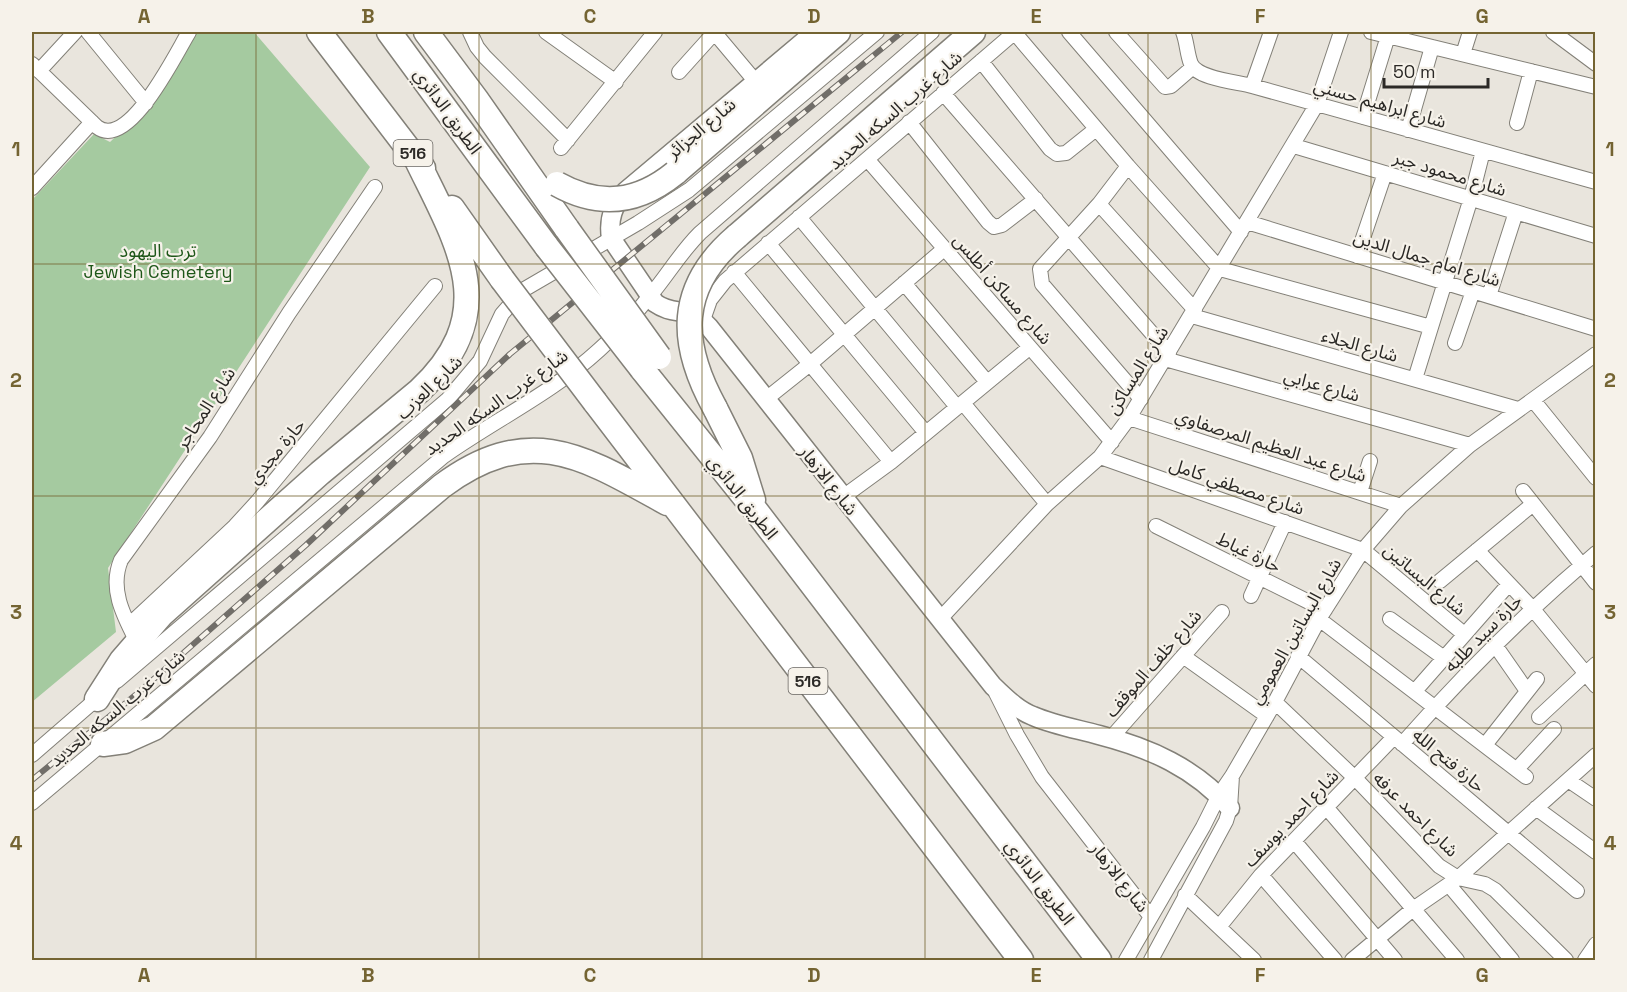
<svg xmlns="http://www.w3.org/2000/svg" width="1627" height="992" font-family="'Space Grotesk','Noto Sans Arabic',sans-serif">
	<rect width="100%" height="100%" fill="#e9e5dd"/>
	<!-- green -->
	<path fill="#a5caa0" d="M195,32h59l116,135 -262,401 8,64 -84,70v-502l62,-66 16,8 38,-36z"/>
	<g fill="none" stroke-linecap="round" stroke-linejoin="round">
		<!-- street casing -->
		<g stroke="#838078" stroke-width="16">
			<path id="street" d="M88,32l58,71
				M470,32l7,15 8,10 83,83
				M546,32l70,50
				M714,32l42,50
				M1014,32l114,134 92,103 211,58
				M1069,32l172,200
				M1116,32l49,55 6,-1 22,-19
				M1183,32c4,10 4,22 8,32 7,15 46,18 61,22l344,96
				M1371,32l225,55
				M1553,32l43,32
				M1463,54l7,-22
				M981,61l69,88 7,5 9,-1 30,-24
				M32,64l65,63c32,24 79,-74 92,-95
				M39,71l36,-39
				M679,72l36,-40
				M1252,86l19,-54
				M943,93l226,260
				M1363,117l25,-81
				M909,122l79,100 6,5 8,-2 34,-26
				M1517,123l14,-52
				M1408,130l24,-83
				M1294,146l302,90
				M561,148l94,-116
				M867,159l245,283
				M1128,166l-29,38 -59,65 2,15 99,115
				M32,188l60,-66
				M1099,204l96,106
				M799,217l158,190
				M1247,222l349,107
				M768,243l158,190
				M1357,256l28,-83
				M734,272l157,190
				M904,283l83,99
				M1489,296l27,-84
				M1192,316l326,93
				M703,320l7,-20 15,-19 290,-249
				M1455,343l18,-52
				M1165,359l305,86
				M1415,379l56,-181 12,-47
				M766,399l44,-35 134,-115
				M1533,400l63,78
				M963,403l84,101
				M1129,418l272,88
				M1100,457l263,93 101,84
				M1523,491l73,92
				M1360,492l10,-31
				M843,497l48,-35 138,-114
				M1156,526l169,84
				M1477,550l55,58 64,78
				M1440,581l93,-77
				M1251,596l34,-74
				M940,619l107,-115 53,-47 29,-39 188,-314 24,-72
				M1319,619l207,158
				M1390,619l54,39
				M129,625l106,-99 22,-24 178,-216
				M1495,645l32,46
				M140,648c-14,-28 -32,-57 -19,-88l89,-123 79,-124 86,-126
				M1183,656l84,60
				M1298,656l279,235
				M117,681l331,-282 32,-38 22,-47 21,-24 115,-67 51,-33 188,-158
				M1415,691l94,-107
				M996,693l21,42 25,42 109,140
				M1275,702l80,76 84,88 19,12 27,6 10,6 71,70
				M1539,717l57,-53
				M1111,738l111,-126
				M1402,744c60,-68 124,-132 194,-191
				M1485,745l52,-66
				M32,755l68,-59
				M1517,769l37,-40
				M1568,780l28,19
				M32,803l412,-347c51,-36 108,-63 155,-106 18,-16 35,-34 50,-53 19,-22 30,-43 51,-64l232,-201
				M1326,807l131,153
				M1536,808l60,44
				M1294,841l101,119
				M1261,875l74,85
				M1449,885l63,75
				M1185,895l69,65
				M1219,927l42,-52 133,-138
				M1126,960l77,-133 16,-32 13,-19 43,-74 44,-83 44,-69 38,-44 69,-61 126,-91
				M1151,960l75,-139 4,-13 2,-32
				M1352,960l61,-51 45,-31 138,-123
				M1585,960l11,-16"/>
		</g>
		<!-- secondary casing -->
		<g stroke="#838078" stroke-width="21">
			<path id="secondary" d="M815,32l-189,159c-13,14 -18,28 -15,47l44,65c20,14 34,2 54,24l284,359c12,11 24,24 40,30 21,9 44,13 66,19 51,13 96,33 131,73"/>
		</g>
		<!-- highway casing -->
		<g stroke="#838078" stroke-width="27">
			<path id="highway" d="M319,32l104,136
				M389,32l158,215
				M426,32l50,67 91,130
				M675,173l163,-141
				M452,208l50,71
				M737,236l236,-204
				M642,369l114,142 343,449
				M595,402l426,558
				M715,408l25,50 13,42
				M97,699l25,-39 40,-46 158,-141 99,-82c86,-80 37,-149 -4,-235
				M103,744l22,-3 29,-13 288,-242c88,-65 142,-29 225,17"/>
		</g>
		<!-- street -->
		<use href="#street" stroke="#fff" stroke-width="14"/>
		<!-- secondary -->
		<use href="#secondary" stroke="#fff" stroke-width="18"/>
		<!-- highway -->
		<use href="#highway" stroke="#fff" stroke-width="24"/>
		<!-- rail casing -->
		<g stroke="#716e69" stroke-width="6">
			<path id="rail" d="M32,780l107,-88 167,-147 204,-191 392,-322"/>
		</g>
		<!-- rail -->
		<use href="#rail" stroke="#f6f2ea" stroke-width="4" stroke-dasharray="11" stroke-linecap="butt"/>
		<!-- highway-bridge casing -->
		<g stroke="#838078" stroke-width="27" stroke-linecap="butt">
			<path id="highway-bridge" d="M557,184c43,24 81,19 118,-11
				M567,229l92,128
				M547,247l95,122
				M502,279l93,123
				M715,408c-36,-65 -38,-121 22,-172"/>
		</g>
		<!-- highway-bridge -->
		<use href="#highway-bridge" stroke="#fff" stroke-width="24"/>
	</g>
	<!-- grid -->
	<path fill="none" stroke="#746432" stroke-width="1.5" stroke-opacity="0.55" d="M256,32v928M479,32v928M702,32v928M925,32v928M1148,32v928M1371,32v928M32,264h1564M32,496h1564M32,728h1564"/>
	<g text-anchor="middle" dominant-baseline="central" stroke-width="4.5" stroke-linejoin="round" paint-order="stroke">
		<!-- shield labels -->
		<g fill="#f6f2ea" stroke="#686561" stroke-width="1.5">
			<rect x="393.5" y="140" width="39" height="26" rx="4.5"/>
			<rect x="788.5" y="668" width="39" height="26" rx="4.5"/>
		</g>
		<g font-size="16" font-weight="bold" fill="#2b2926">
			<text x="413" y="153">516</text>
			<text x="808" y="681">516</text>
		</g>
		<!-- street labels -->
		<g font-size="18" fill="#2b2926" stroke="#f6f2ea">
			<text transform="translate(1380 103) rotate(16)">شارع ابراهيم حسني</text>
			<text transform="translate(895 110) rotate(-41)">شارع غرب السكه الحديد</text>
			<text transform="translate(448 111) rotate(54)">الطريق الدائري</text>
			<text transform="translate(701 128) rotate(-40)">شارع الجزائر</text>
			<text transform="translate(1450 173) rotate(17)">شارع محمود جبر</text>
			<text transform="translate(1427 258) rotate(17)">شارع امام جمال الدين</text>
			<text transform="translate(1003 289) rotate(49)">شارع مساكن أطلس</text>
			<text transform="translate(1360 345) rotate(16)">شارع الجلاء</text>
			<text transform="translate(1137 370) rotate(-58)">شارع المساكن</text>
			<text transform="translate(1322 385) rotate(16)">شارع عرابي</text>
			<text transform="translate(429 387) rotate(-44)">شارع العزب</text>
			<text transform="translate(496 402) rotate(-35)">شارع غرب السكه الحديد</text>
			<text transform="translate(205 408) rotate(-57)">شارع المحاجر</text>
			<text transform="translate(1271 445) rotate(18)">شارع عبد العظيم المرصفاوي</text>
			<text transform="translate(276 451) rotate(-50)">حارة مجدي</text>
			<text transform="translate(829 480) rotate(52)">شارع الازهار</text>
			<text transform="translate(1237 486) rotate(19)">شارع مصطفي كامل</text>
			<text transform="translate(743 497) rotate(52)">الطريق الدائري</text>
			<text transform="translate(1249 552) rotate(26)">حارة غياط</text>
			<text transform="translate(1425 579) rotate(40)">شارع البساتين</text>
			<text transform="translate(1295 631) rotate(-60)">شارع البساتين العمومي</text>
			<text transform="translate(1483 633) rotate(-45)">حارة سيد طلبه</text>
			<text transform="translate(1153 663) rotate(-49)">شارع خلف الموقف</text>
			<text transform="translate(117 708) rotate(-40)">شارع غرب السكه الحديد</text>
			<text transform="translate(1449 760) rotate(40)">حارة فتح الله</text>
			<text transform="translate(1416 814) rotate(45)">شارع احمد عرفه</text>
			<text transform="translate(1291 818) rotate(-46)">شارع احمد يوسف</text>
			<text transform="translate(1120 877) rotate(52)">شارع الازهار</text>
			<text transform="translate(1040 882) rotate(53)">الطريق الدائري</text>
		</g>
		<!-- park labels -->
		<g font-size="18" fill="#1e5719" stroke="#f6f2ea">
			<text x="158" y="250">ترب اليهود<tspan x="158" dy="21">Jewish Cemetery</tspan></text>
		</g>
	</g>
	<!-- border -->
	<rect width="1627" height="992" fill="none" stroke="#f6f2ea" stroke-width="66"/>
	<!-- scale -->
	<path d="M1384 78v9h104v-9" fill="none" stroke="#2b2926" stroke-width="3"/>
	<text x="1393" y="78" font-size="18" fill="#2b2926" stroke="#f6f2ea" stroke-width="4.5" paint-order="stroke">50 m</text>
	<rect x="33" y="33" width="1561" height="926" fill="none" stroke="#746432" stroke-width="2"/>
	<g font-size="20" text-anchor="middle" font-weight="bold" fill="#746432">
		<text x="144" y="23">A</text>
		<text x="368" y="23">B</text>
		<text x="590" y="23">C</text>
		<text x="814" y="23">D</text>
		<text x="1036" y="23">E</text>
		<text x="1260" y="23">F</text>
		<text x="1482" y="23">G</text>
		<text x="16" y="156">1</text>
		<text x="1610" y="156">1</text>
		<text x="16" y="387">2</text>
		<text x="1610" y="387">2</text>
		<text x="16" y="619">3</text>
		<text x="1610" y="619">3</text>
		<text x="16" y="850">4</text>
		<text x="1610" y="850">4</text>
		<text x="144" y="982">A</text>
		<text x="368" y="982">B</text>
		<text x="590" y="982">C</text>
		<text x="814" y="982">D</text>
		<text x="1036" y="982">E</text>
		<text x="1260" y="982">F</text>
		<text x="1482" y="982">G</text>
	</g>
</svg>
